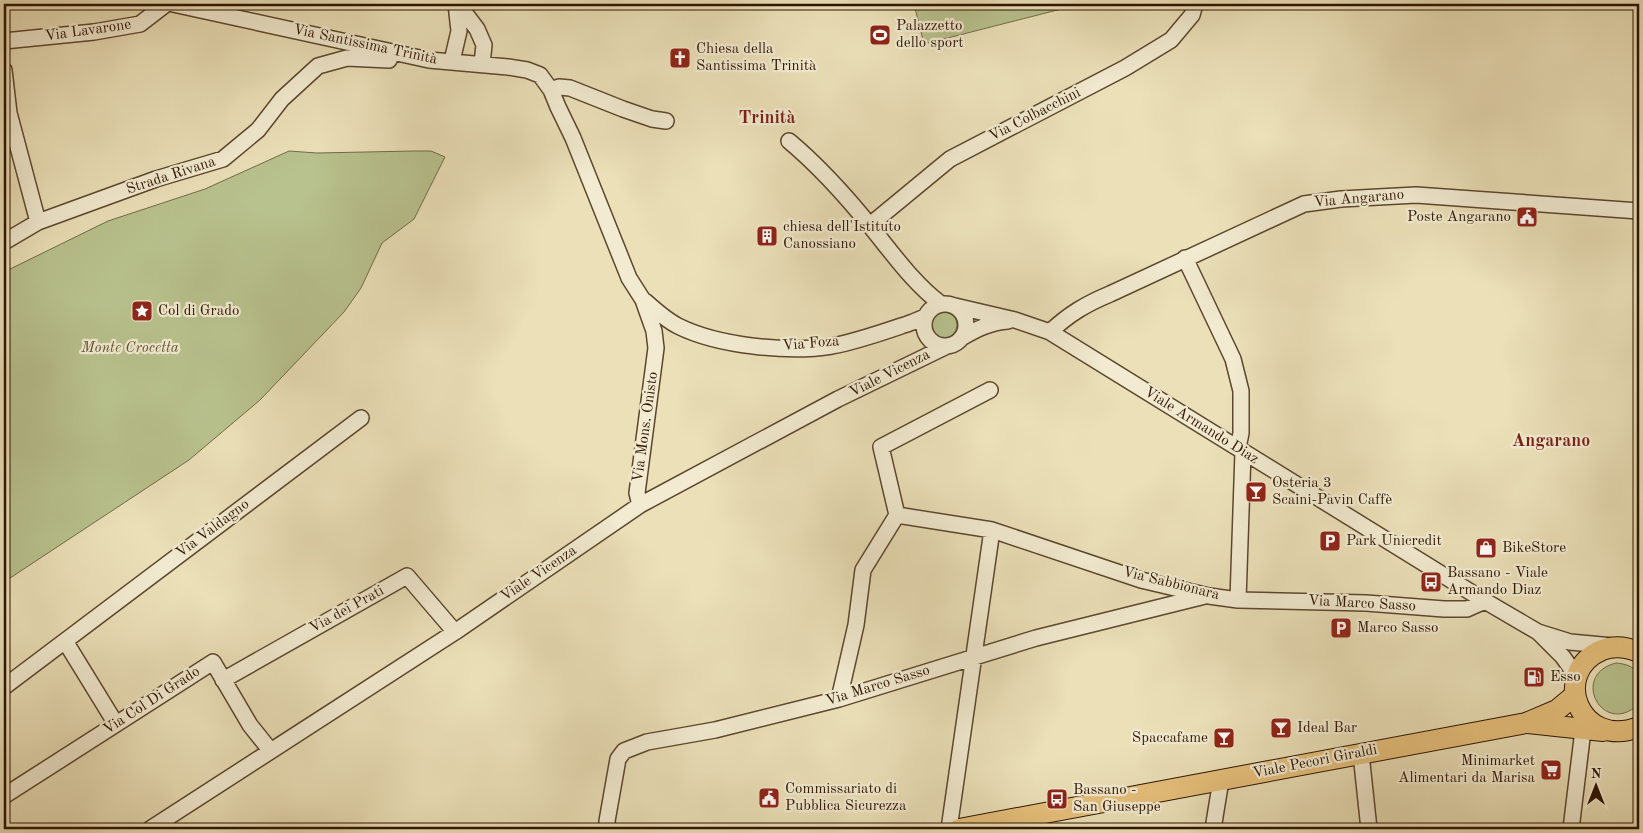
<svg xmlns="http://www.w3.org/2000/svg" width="1643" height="833" font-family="'Old Standard TT',serif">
	<rect width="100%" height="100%" fill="#ebe0b8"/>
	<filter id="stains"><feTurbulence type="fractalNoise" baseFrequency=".004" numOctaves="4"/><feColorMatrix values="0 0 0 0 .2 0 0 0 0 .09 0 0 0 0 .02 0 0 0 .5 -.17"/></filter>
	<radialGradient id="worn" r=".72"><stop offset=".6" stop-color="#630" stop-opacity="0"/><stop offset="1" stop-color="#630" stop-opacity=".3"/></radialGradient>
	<!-- green -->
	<path fill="#b8c28e" stroke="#726b47" d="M914,4h167l-157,40z
		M289,151l28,2 97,-2h17l14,6 -31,62 -32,24 -21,45 -17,24 -84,88 -71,60 -185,122v-310l104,-51 97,-32z
		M931 325a13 13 0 1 1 26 0a13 13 0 1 1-26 0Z
		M1616,663c10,1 17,3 23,11v30c-36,34 -70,-29 -23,-41z"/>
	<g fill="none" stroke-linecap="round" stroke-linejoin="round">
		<!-- minor casing -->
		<g stroke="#5c472e" stroke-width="18">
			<path id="minor" d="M173,4l256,56 79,7 19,3 13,5 11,15 7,17 15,31 56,140 14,22 11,31 2,17 -19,145 3,12
				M458,4l19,25 7,16 -2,19
				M4,41l90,-9 46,-8 26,-20
				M452,61l7,-30 -3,-27
				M4,70l5,43 29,109
				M551,90l8,-3 11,1 53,21 29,10 14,2
				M789,141c31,26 57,55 82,86 22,27 43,57 70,77
				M870,225l80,-66 175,-91 46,-28 21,-25 3,-11
				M4,242l34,-20 118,-43 67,-20 35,-29 24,-31 36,-33 29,-8 42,2 4,-8
				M1185,258l48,101 8,32v42l-3,15
				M645,301c10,9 21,19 33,25 40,20 110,27 154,20 27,-5 54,-15 81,-24l12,-5
				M924 325a21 21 0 1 1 42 0a21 21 0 1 1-42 0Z
				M955,306l60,14 35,12 435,269 53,31 32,10 43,4
				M1050,332c19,-18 36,-28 60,-38l194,-90 37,-5 75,-4 223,16
				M963,337c14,-8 28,-15 45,-16
				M897,515l-16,-68 109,-57
				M1238,600l5,-148
				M1539,633l24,24 14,20
				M65,641l51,83
				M223,680l184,-104 48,56
				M4,687l357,-269
				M839,699l17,-74 7,-55 34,-55 95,15 149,50 68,16 29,4 128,3 78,6h23l18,-8
				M1361,754l8,75
				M4,796l209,-134 37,63 20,25
				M150,829l305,-197 185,-127 198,-106 107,-52
				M608,829l-1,-8 11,-62 6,-8 23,-9 68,-12 124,-31 197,-61 169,-42
				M949,829l43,-299
				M1213,829l8,-49
				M1571,829l12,-99"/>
		</g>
		<!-- major casing -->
		<g stroke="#2d1400" stroke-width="22">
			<path id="major" d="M1639,652c-12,-5 -24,-7 -37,-2 -52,22 -23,100 37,77
				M1528,723l75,8
				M959,829l567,-106 31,-13 18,-15"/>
		</g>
		<!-- minor -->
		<use href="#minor" stroke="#f2ebd1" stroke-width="15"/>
		<!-- major -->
		<use href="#major" stroke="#e6c07c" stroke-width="20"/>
	</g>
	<!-- icons -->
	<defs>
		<g id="stadium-square" transform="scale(1.125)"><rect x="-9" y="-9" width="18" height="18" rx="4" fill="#8f2418" stroke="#f2ebd1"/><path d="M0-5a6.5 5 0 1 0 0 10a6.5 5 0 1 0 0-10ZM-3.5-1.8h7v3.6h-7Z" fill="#fff"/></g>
		<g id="church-square" transform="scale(1.125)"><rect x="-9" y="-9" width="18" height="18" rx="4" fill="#8f2418" stroke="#f2ebd1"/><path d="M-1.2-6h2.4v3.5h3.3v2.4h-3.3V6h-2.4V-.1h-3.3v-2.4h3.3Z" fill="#fff"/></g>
		<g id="civic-square" transform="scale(1.125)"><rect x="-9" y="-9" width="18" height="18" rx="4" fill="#8f2418" stroke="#f2ebd1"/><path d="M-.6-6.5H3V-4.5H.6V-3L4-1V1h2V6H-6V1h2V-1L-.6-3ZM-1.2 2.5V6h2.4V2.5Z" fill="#fff"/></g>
		<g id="building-square" transform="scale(1.125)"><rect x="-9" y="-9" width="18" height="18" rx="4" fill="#8f2418" stroke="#f2ebd1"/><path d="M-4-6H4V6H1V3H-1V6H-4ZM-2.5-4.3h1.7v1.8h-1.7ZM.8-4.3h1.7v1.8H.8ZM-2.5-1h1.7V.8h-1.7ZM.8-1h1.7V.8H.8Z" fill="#fff"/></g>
		<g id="sight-square" transform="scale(1.125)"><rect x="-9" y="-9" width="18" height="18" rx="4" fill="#8f2418" stroke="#f2ebd1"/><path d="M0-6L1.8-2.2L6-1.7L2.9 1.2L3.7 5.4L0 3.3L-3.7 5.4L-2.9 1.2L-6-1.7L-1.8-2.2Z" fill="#fff"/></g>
		<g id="bar-square" transform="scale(1.125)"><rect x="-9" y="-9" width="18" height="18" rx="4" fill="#8f2418" stroke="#f2ebd1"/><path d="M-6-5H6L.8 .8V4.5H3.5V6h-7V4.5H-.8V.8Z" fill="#fff"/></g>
		<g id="parking-square" transform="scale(1.125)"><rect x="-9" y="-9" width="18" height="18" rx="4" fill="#8f2418" stroke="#f2ebd1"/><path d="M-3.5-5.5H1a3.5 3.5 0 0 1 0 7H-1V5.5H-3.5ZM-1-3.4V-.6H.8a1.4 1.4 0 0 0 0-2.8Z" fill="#fff"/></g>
		<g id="shop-square" transform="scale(1.125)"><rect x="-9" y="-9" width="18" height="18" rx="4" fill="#8f2418" stroke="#f2ebd1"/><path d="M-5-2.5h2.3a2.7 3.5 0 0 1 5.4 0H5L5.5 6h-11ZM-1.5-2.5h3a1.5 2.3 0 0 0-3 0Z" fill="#fff"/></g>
		<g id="bus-square" transform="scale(1.125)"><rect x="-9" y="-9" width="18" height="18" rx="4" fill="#8f2418" stroke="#f2ebd1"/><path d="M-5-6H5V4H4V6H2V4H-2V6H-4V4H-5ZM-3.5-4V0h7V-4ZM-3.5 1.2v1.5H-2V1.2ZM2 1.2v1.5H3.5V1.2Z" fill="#fff"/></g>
		<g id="fuel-square" transform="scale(1.125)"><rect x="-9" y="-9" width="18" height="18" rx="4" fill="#8f2418" stroke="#f2ebd1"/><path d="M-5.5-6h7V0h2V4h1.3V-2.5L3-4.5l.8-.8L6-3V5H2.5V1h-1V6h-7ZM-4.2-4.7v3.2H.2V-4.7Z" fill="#fff"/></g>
		<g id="supermarket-square" transform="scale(1.125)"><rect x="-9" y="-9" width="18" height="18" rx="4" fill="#8f2418" stroke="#f2ebd1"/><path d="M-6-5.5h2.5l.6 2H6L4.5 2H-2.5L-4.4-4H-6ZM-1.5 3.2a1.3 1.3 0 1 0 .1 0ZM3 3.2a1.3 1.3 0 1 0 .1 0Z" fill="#fff"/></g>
	</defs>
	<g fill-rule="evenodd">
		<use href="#stadium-square" x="880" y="35"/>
		<use href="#church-square" x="680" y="58"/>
		<use href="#civic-square" x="1527" y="217"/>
		<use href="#building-square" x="767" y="236"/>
		<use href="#sight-square" x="142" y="311"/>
		<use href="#bar-square" x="1256" y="492"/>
		<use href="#parking-square" x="1330" y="541"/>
		<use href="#shop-square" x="1486" y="548"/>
		<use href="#bus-square" x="1431" y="582"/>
		<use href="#parking-square" x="1341" y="628"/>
		<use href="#fuel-square" x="1534" y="677"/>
		<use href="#bar-square" x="1281" y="728"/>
		<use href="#bar-square" x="1224" y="738"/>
		<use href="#supermarket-square" x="1551" y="770"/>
		<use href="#civic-square" x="769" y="798"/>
		<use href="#bus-square" x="1057" y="799"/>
	</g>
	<g text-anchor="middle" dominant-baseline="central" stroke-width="4.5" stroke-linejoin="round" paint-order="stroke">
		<!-- poi labels -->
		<g font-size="15" fill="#2d1400" stroke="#f2ebd1" text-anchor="start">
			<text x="896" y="26">Palazzetto<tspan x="896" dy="17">dello sport</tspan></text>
			<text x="696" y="49">Chiesa della<tspan x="696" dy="17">Santissima Trinità</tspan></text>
			<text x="1511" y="217" text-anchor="end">Poste Angarano</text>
			<text x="783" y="227">chiesa dell'Istituto<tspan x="783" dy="17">Canossiano</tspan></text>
			<text x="158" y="311">Col di Grado</text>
			<text x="1272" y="483">Osteria 3<tspan x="1272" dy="17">Scaini-Pavin Caffè</tspan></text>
			<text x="1346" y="541">Park Unicredit</text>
			<text x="1502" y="548">BikeStore</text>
			<text x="1447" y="573">Bassano - Viale<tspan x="1447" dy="17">Armando Diaz</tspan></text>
			<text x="1357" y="628">Marco Sasso</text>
			<text x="1550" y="677">Esso</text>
			<text x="1297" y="728">Ideal Bar</text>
			<text x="1208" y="738" text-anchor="end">Spaccafame</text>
			<text x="1535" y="761" text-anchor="end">Minimarket<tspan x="1535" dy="17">Alimentari da Marisa</tspan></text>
			<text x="785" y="789">Commissariato di<tspan x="785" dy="17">Pubblica Sicurezza</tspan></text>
			<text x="1073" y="790">Bassano -<tspan x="1073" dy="17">San Giuseppe</tspan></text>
		</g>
		<!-- street labels -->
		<g font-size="15" fill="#2d1400" stroke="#f2ebd1">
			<text transform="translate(88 31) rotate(-8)">Via Lavarone</text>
			<text transform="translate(365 45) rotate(12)">Via Santissima Trinità</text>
			<text transform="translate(1035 115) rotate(-27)">Via Colbacchini</text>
			<text transform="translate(171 176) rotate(-18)">Strada Rivana</text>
			<text transform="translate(1359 199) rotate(-5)">Via Angarano</text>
			<text transform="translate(811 344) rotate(-5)">Via Foza</text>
			<text transform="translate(890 374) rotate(-27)">Viale Vicenza</text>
			<text transform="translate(1201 426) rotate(32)">Viale Armando Diaz</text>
			<text transform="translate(646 427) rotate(-82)">Via Mons. Onisto</text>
			<text transform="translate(213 529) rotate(-37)">Via Valdagno</text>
			<text transform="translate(539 574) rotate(-34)">Viale Vicenza</text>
			<text transform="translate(1171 584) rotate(14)">Via Sabbionara</text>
			<text transform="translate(1362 604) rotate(3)">Via Marco Sasso</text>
			<text transform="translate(347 610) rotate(-29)">Via dei Prati</text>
			<text transform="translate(878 686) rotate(-17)">Via Marco Sasso</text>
			<text transform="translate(152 701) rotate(-33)">Via Col Di Grado</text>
			<text transform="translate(1315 762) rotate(-11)">Viale Pecori Giraldi</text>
		</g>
		<!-- park labels -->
		<g font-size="15" font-style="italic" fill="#5e5132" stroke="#f2ebd1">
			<text x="130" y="348">Monte Crocetta</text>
		</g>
		<!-- quarter labels -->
		<g font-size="18" font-weight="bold" fill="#7a1f14" stroke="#f2ebd1">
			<text x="767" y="118">Trinità</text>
			<text x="1551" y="441">Angarano</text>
		</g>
	</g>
	<!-- margin -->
	<rect width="1643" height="833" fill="none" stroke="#ebe0b8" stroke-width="20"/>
	<rect x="5" y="5" width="1633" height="823" fill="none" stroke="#2d1400" stroke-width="2.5"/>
	<rect x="10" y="10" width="1623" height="813" fill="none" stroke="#2d1400"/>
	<!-- north arrow -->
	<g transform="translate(1596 786)" stroke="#f2ebd1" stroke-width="4" paint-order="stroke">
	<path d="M0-4L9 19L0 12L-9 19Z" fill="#2d1400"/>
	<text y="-8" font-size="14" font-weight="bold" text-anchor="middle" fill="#2d1400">N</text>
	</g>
	<rect width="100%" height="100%" filter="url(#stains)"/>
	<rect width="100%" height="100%" fill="url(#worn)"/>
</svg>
